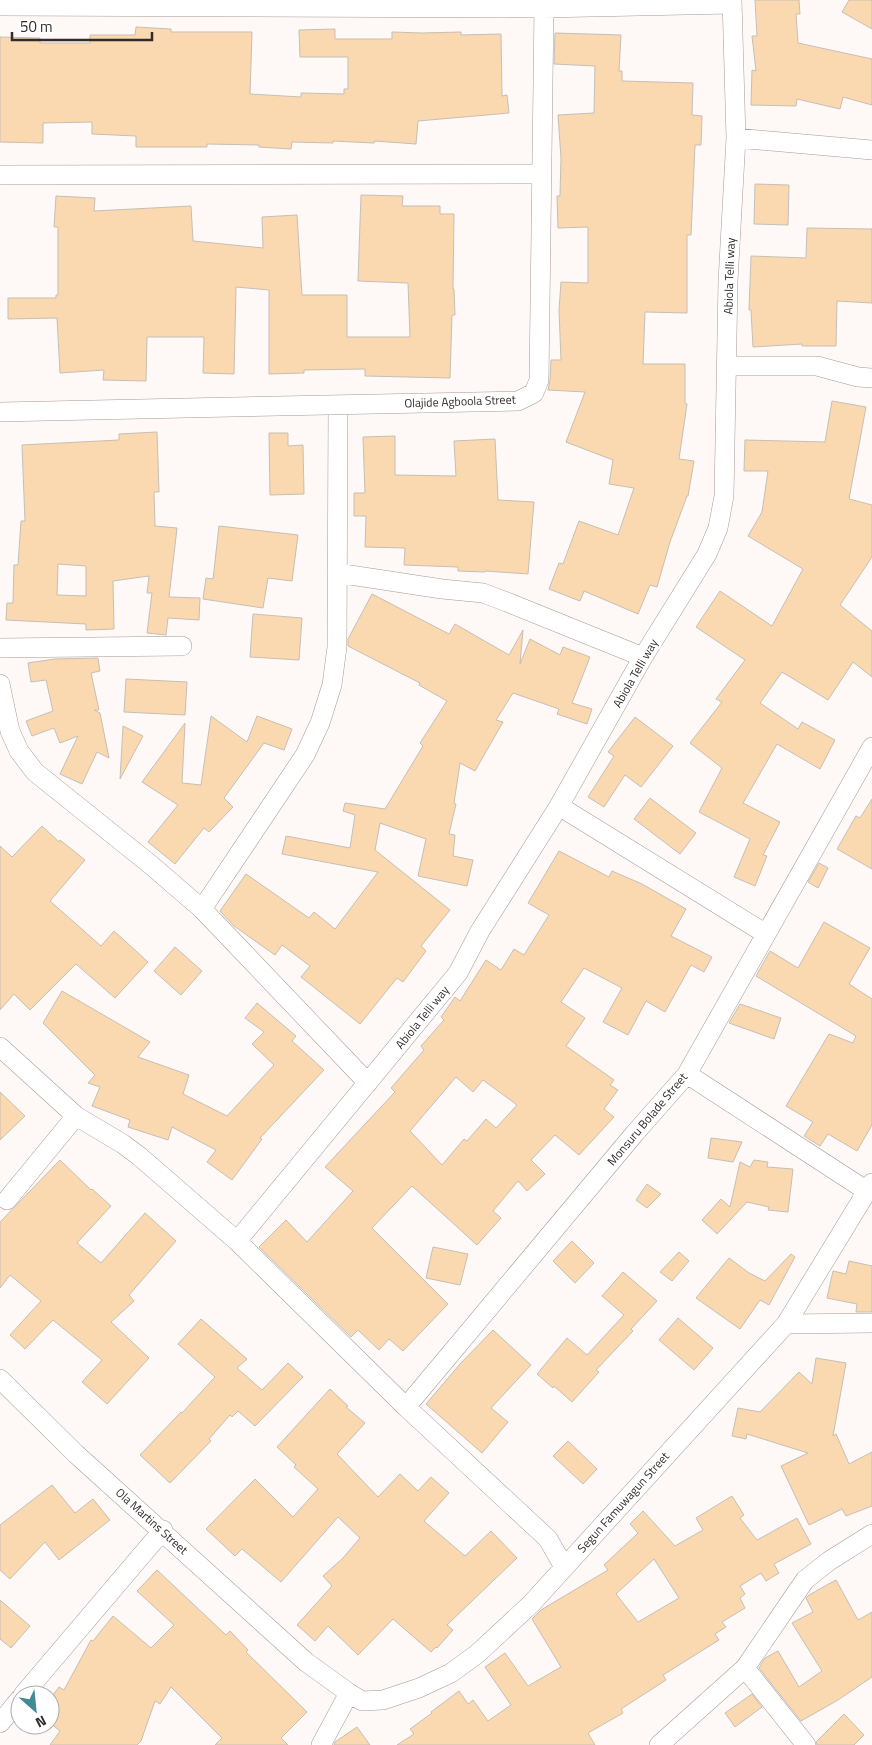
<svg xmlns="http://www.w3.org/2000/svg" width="872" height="1745" font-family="'Titillium Web',sans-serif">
	<rect width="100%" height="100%" fill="#fef8f6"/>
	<!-- building -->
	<path fill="#fad9b1" stroke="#c7bfb4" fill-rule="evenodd" d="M755,0h44l1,14h-4l2,29 74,16v46l-29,-8 -3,12 -43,-10 -1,7 -45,-1 1,-35 4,1 -4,-35h5z
		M849,0h23v29l-30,-17z
		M136,27l35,2v3h81l-2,62 51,3v-4l43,1v-5h4v-32h-48l-1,-27 36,-1v10h57v-7l30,1 39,-1v3l40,-1 1,62 5,-1 2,18 -91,8 -2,23 -41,-3 -1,2 -41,-2v2l-41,-1 -1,7 -32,-2v-2l-52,-1v3h-71v-11l-44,-2v-12l-49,1v20l-43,-1v-105l40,1v5h50v-8h45z
		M555,33l66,2 -2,36h3v10l71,2 -1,32 10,1 -1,29h-6l-4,90h-4v78l-42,-1 -2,52h42v39l2,1 -8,55 15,2 -6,35h-1l-17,46 -13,45 -7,-2 -12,29 -54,-23 -4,10 -31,-12 10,-26 4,1 16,-43 39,14 16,-47 -25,-4 4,-24 -47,-18 19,-50 -37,-2 2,-10 1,-20h10l-2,-50 2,-28 27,1v-56l-30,1 -1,-32h3l1,-38 -3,-43 36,-2 1,-47 -41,-2z
		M755,184l34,1 -1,40 -34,-1z
		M361,195l42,1 -1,10h38v8h14l-1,75h1l1,26h-3l-2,63 -85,-2v-7l-61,1v3l-35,1v-84l-33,-3 -2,87 -31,-1 1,-36h-57l-1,44 -43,-1 1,-10 -44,3 -3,-55 -49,1v-21h48v-3h2v-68h-4l2,-31 39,2 -1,13 97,-5 2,35 70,7 -1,-31 35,-2 5,80h45v42h63l-2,-54 -50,-2z
		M807,228l65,1v74l-35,-2 -1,45h-34v-2l-49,3 -2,-37h-2l2,-54 55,2z
		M832,401l34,6 -17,92 23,6v52l-32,48 32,26v46l-19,-15 -25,38 -46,-28 -22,31 38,26 4,-7 33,18 -15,29 -43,-25 -34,59 37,19 -17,33 4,1 -12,30 -21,-9 16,-38 -51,-27 23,-44 -32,-25 32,-41 -6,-3 29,-39 -49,-33 24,-36 52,35 31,-57 -55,-33 14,-24 6,-41h-24l1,-31 80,2z
		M157,432l2,60h-5l1,34 22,2 -8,69 31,1 -1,22 -31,-2 -2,17 -19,-2 5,-40h-5l2,-17 -36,5 1,48 -28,1v-6l-80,-4 1,-17h6l1,-38h4l3,-44h4l-3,-76 97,-5v-6zM58,564l28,2v30l-29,-1z
		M269,433h19v13l15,-1 1,49 -34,1z
		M395,436v39l61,1 -2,-35 41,-2 3,61 36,2 -6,72 -43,-3v1l-27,-1v-4l-54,-2 1,-17 -40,-1 1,-31h-12v-23h11l-2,-56z
		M219,526l79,9 -6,46 -24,-3 -5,30 -60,-9 3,-21 7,1z
		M372,594l77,40 6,-10 54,31 14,-25 -3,34 10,-25 30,16 3,-8 27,10 -18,46 20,6 -5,15 -30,-10 2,-5 -46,-16 -17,27 7,2 -28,49 -15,-8 -6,40 2,1 -7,30 6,1 -2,21 20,4 -6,26 -49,-10 8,-37 -46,-16 -5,27 75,60 -29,36 5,5 -23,31 -6,-4 -37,46 -59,-47 9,-11 -28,-21 -7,10 -41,-29 -14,-15 26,-37 63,44 5,-6 21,17 43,-57 -96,-18 4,-18 64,12 5,-33 -12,-4 2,-8 40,6 38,-63 -3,-3 27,-42 -28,-16 1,-2 -72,-37v-7z
		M253,614l49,4 -3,42 -49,-3z
		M98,658l2,13 -9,2 8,37h-5l6,3 9,45 -12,-6 -15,32 -22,-10 18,-38 -18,7 -6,-15 -22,8 -6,-15 27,-10 -7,-31 -15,2 -3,-19 27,-4z
		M126,679l61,3 -2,33 -61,-3z
		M211,716l36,26 10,-26 35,13 -8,21 -20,-7 -40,55 9,9 -24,25 -5,-4 -29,36 -27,-22 30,-37 -36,-23 43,-59 -3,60 19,2z
		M635,717l38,29 -32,41 -16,-12 -21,32 -16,-10 26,-41 -6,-4z
		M123,726l20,10 -23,43z
		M650,798l46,35 -16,21 -46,-35z
		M872,799v70l-35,-20 19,-33 4,2z
		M42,826l17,16 1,-2 25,20 -35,41 51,45 13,-15 34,31 -33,36 -39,-34 -46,46 -16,-16 -14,16v-164l12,11z
		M559,851l50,26 3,-6 30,13 44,25 -15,27 41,21 -8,15 -13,-7 -26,47 -19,-11 -18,34 -25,-13 19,-34 -38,-20 -23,34 24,16 -19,28 48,34 -4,5 8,5 -14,19 10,8 -35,38 -24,-20 -24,25 14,14 -18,17 -9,-10 -25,30 8,7 -24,27 -65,-59 -40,42 76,76 -45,47 -14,-12 -10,11 -21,-20 -7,7 -92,-90 27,-27 21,22 46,-51 -28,-24 70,-75 -4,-4 33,-38 -3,-4 23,-26 -3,-3 14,-20 5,4 26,-41 15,10 13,-21 10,6 25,-40 -21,-12zM456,1077l17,15 10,-12 34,25 -21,23 -10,-9 -19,22 -3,-2 -22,26 -32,-34z
		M819,863l9,5 -10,20 -10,-6z
		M824,922l46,26 -21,36 23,15v126l-15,26 -29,-17 -8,12 -16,-10 9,-14 -27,-16 43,-72 24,9 3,-7 -100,-60 14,-25 28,17z
		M175,947l27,24 -21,24 -27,-24z
		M62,991l88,51 -12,15 51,18 -6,19 44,22 47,-51 -22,-21 12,-12 -19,-14 12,-15 39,33 -4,5 32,29 -64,68 2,1 -30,41 -25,-18 9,-12 -44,-23 -4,13 -40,-13 2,-7 -38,-14 8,-19 -12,-4 7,-8 -52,-52z
		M740,1004l41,14 -7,21 -45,-16z
		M0,1092l25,24 -25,24z
		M711,1138l31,4 -9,20 -25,-4z
		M60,1160l31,30 1,-1 19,17 -34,37 24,20 44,-50 31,28 -47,54 5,6 -23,21 38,36 -42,46 -25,-22 20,-22 -49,-40 -28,29 -15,-14 31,-34 -31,-26 -10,13v-66z
		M754,1160l14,2 -1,5 26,2 -5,43 -20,-2 1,-3 -22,-5 -30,32 -15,-14 19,-21 9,8 10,-45 10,5z
		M647,1184l14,10 -14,14 -11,-8z
		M572,1241l22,22 -19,20 -22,-22z
		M433,1247l35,7 -8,31 -34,-7z
		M679,1252l10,9 -17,20 -12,-9z
		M791,1254l4,3 -26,48 -9,-5 -20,29 -44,-31 33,-40 20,15 16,8z
		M849,1261l23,5v46h-16l1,-8 -30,-6 6,-27 13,3z
		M623,1272l34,29 -26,28 2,2 -37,39 3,2 -27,30 -18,-16 -1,2 -16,-14 30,-36 20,17 37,-40 -22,-19z
		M678,1318l35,30 -19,22 -35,-30z
		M201,1319l46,40 -10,9 25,22 26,-27 15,14 -48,49 -17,-15 -6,6 -2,-2 -21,24 2,2 -41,42 -30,-28 41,-43 1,1 33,-36 -37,-33z
		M493,1330l38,35 -40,43 17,14 -26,31 -56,-49 34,-40z
		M816,1358l30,5 -13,73 3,-2 13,30 23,-12v54l-26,10 -4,-7 -33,16 -28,-59 27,-13 -61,-19 -1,5 -14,-3 6,-28 22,4 39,-40 13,12z
		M330,1389l18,17 -2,1 19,16 -28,31 41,43 22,-23 18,17 13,-14 18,16 -25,28 41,35 26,-25 26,27 -70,67 6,5 -16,18 -1,-1 -5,5 -38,-33 -35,36 -30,-29 -13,15 -18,-16 35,-39 -9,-10 20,-18 17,-20 -22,-21 -57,65 -39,-33 -7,7 -29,-27 49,-50 38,38 25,-28 -24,-22 2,-2 -19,-18z
		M568,1441l29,28 -14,15 -30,-28z
		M52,1485l23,28 18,-14 17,21 -51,40 -14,-18 -35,37 -10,-9v-45z
		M732,1496l12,19 -4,3 17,22 40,-22 14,26 -37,20 5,9 -13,8 -5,-8 -21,13 5,8 -5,4 5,10 -23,14 4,5 -11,7 4,6 -56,35 3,5 -45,29 2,4 -35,20 7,12h-198l17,-11 -4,-5 22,-16 -1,-1 28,-21 9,13 5,-4 15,21 23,-16 -26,-38 20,-14 23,33 33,-19 -29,-48 9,-9 67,-40 -4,-5 34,-32 -8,-9 13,-13 32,35 28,-16 -7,-12zM654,1559l25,39 -41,24 -22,-28z
		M157,1570l69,65 4,-4 18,19 -2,2 61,60 -26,26 7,7h-73l7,-7 -51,-51 -11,17 -5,-3 -14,40 -4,4h-87l10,-14 -10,-8v-24l9,-12 5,3 27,-50 2,1 20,-25 38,32 23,-23 -37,-34z
		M836,1580l22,40 14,-8v65l-34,23 -37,21 -42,-53 6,-10 13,-7 21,36 23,-16 -30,-48 21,-11 -7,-14 3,-3z
		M0,1600l30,26 -19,22 -11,-9z
		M752,1694l10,13 -27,20 -10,-14z
		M844,1714l20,21 -10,10h-37l-1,-3z
		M357,1727l13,18h-36l1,-3z"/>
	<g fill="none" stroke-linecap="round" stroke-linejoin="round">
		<!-- street casing -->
		<g stroke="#a79a95" stroke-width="20">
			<path id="street" d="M0,6l544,2 188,-4
				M736,138l136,12
				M0,175l541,-1
				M727,366h90l41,11 14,1
				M0,412l518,-11 16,-8 5,-13 5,-372
				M337,573l105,16 41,4 24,9 136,55
				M0,648l182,-2
				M0,684l10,47 9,20 16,21 116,93 51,44 166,174
				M559,806l207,128
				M202,909l103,-154 15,-32 12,-38 5,-38 1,-242
				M0,1047l76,69 47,28 16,12 98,85 169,166 142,132 16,28
				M687,1074l180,117
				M7,1200l69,-84
				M237,1241l221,-268 22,-42 79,-125 84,-149 64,-103 11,-26 6,-32 4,-215 8,-143 -4,-138
				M786,1324l86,-1
				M0,1379l76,75 230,208 43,31 13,8 21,-1 36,-12 32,-15 26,-19 54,-50 255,-280 86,-141
				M406,1407l229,-274 52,-59 185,-327
				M745,1668l61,77
				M23,1695l140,-165
				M0,1723l20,-24
				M321,1745l28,-52
				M659,1745l86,-77 60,-88 24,-19 43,-27"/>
		</g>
		<!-- street -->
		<use href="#street" stroke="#fff" stroke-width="19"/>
	</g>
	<g text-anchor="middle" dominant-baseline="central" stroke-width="4.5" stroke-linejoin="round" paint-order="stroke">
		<!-- street labels -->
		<g font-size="12" fill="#312c2a" stroke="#fff">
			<text transform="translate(729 276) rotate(-88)">Abiola Telli way</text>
			<text transform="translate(460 401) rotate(-2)">Olajide Agboola Street</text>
			<text transform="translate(635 673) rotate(-60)">Abiola Telli way</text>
			<text transform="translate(422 1017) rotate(-51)">Abiola Telli way</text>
			<text transform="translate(647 1119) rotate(-50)">Monsuru Bolade Street</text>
			<text transform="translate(623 1502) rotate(-48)">Segun Famuwagun Street</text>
			<text transform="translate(152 1521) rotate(42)">Ola Martins Street</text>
		</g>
	</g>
	<!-- north arrow -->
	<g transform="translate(35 1710) rotate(153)"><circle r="24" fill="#ffffff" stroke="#adabaa"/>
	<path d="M0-4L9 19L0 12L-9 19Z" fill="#448996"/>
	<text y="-8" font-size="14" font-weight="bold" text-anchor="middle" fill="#312c2a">N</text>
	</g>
	<!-- scale -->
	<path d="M12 32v8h140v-8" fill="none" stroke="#312c2a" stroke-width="2.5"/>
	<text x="20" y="32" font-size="15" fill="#312c2a" stroke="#ffffff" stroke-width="4" paint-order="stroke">50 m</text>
</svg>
